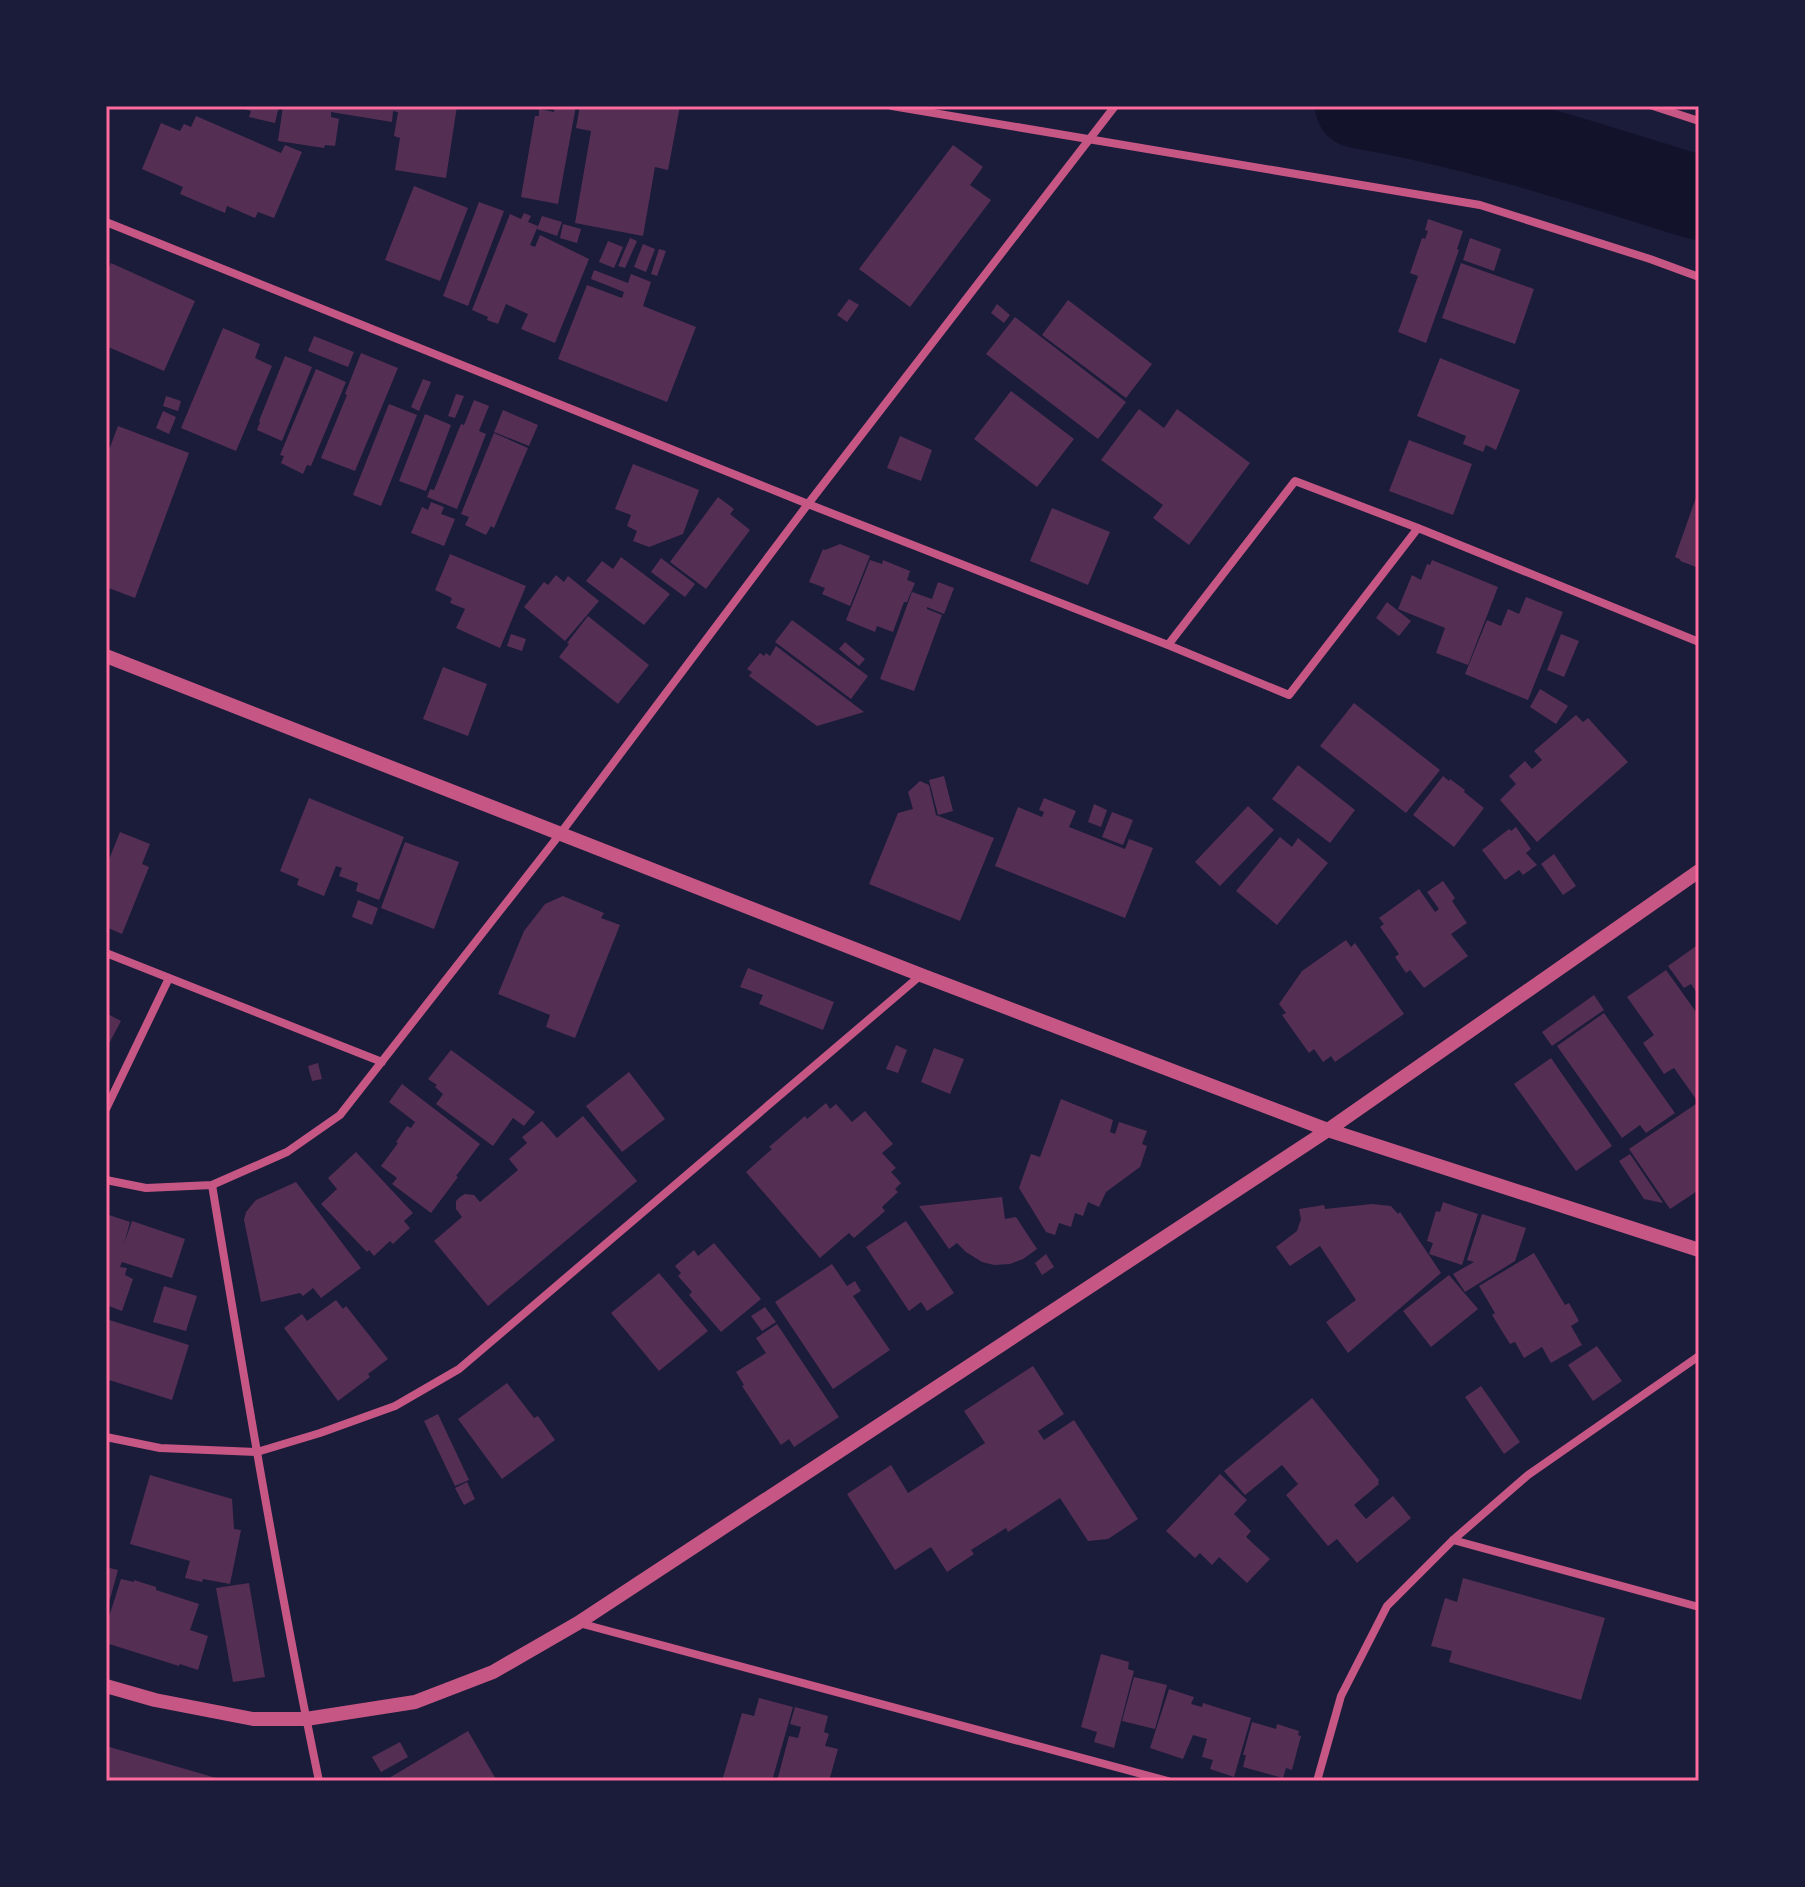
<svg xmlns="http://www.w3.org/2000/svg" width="1805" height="1887" font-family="Signika,sans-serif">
	<rect width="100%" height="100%" fill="#1b1b3a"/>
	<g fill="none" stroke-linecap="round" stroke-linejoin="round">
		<!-- river -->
		<path stroke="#12122b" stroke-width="84" d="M1357,106c117,20 229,57 342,92"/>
	</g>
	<!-- building -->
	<path fill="#542f53" d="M235,106h44l-4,17 -26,-6 2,-6z
		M283,106h174l-11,72 -51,-8 5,-32 -6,-2 4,-24 -5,-1 -1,11 -61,-10v5l8,2 -4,27 -10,-1 -1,3 -46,-7z
		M555,106h21l-18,98 -37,-7 14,-81h4v-7l15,3z
		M580,106h100l-12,64 -13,-3 -12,69 -68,-13 16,-92 -15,-3z
		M196,116l85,37 4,-8 17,7 -28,66 -16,-6 -3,6 -28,-12 -2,7 -45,-19 3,-7 -41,-18 19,-46 19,8 4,-7 7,3z
		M953,145l30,22 -13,18 21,15 -81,107 -51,-38z
		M414,186l54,22 -28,73 -55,-21z
		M479,202l25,9 -36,95 -25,-10z
		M524,213l7,3 -3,6 10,4 -8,19 5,2 5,-12 49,24 -34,84 -34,-14 7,-15 -22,-10 -8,20 -11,-4 1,-3 -16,-7 38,-96 11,5z
		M542,216l20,6 -5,14 -20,-7z
		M1428,219l35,12 -6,18 2,1 -33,93 -28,-11 20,-56 -8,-3 12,-35 3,1 3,-8 -3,-1z
		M563,224l18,5 -4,14 -17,-5z
		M630,238l7,3 -12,27 -7,-2z
		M1470,238l31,11 -7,22 -31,-11z
		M608,241l15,6 -9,21 -15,-6z
		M643,244l12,5 -9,23 -12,-5z
		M659,249l7,2 -9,25 -6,-2z
		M111,263l84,38 -31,70 -58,-25v-72z
		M1461,263l73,26 -19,55 -73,-26z
		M594,270l34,13 3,-9 20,8 -8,24 53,21 -29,75 -109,-43 29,-74 35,13 2,-6 -33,-13z
		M849,299l10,6 -12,17 -10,-7z
		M1068,300l84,64 -26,34 -84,-63z
		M997,304l13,11 -6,8 -13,-10z
		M1015,317l111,85 -28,37 -112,-85z
		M223,328l37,16 -5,14 17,8 -36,85 -55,-23z
		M314,336l40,16 -6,15 -40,-16z
		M361,353l37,15 -43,103 -34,-13 26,-63 -2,-1z
		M285,356l27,11 -30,74 -25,-11 3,-8 -1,-1z
		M1440,358l80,32 -24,60 -10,-5 -3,7 -20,-8 3,-8 -49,-20z
		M316,369l30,13 -35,84 -4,-1 -4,9 -22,-11 3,-7 -4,-1z
		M423,379l8,3 -12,29 -8,-4z
		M1011,391l63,48 -37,48 -63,-48z
		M456,394l8,2 -9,22 -7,-2z
		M166,396l15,5 -3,10 -15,-5z
		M474,400l15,6 -10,25 7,3 -29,75 -30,-12 3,-8 4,1 27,-66 3,1z
		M389,404l28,11 -36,91 -28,-11z
		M1139,409l25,19 13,-19 73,54 -61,82 -36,-27 10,-13 -62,-45z
		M503,410l35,15 -9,21 -35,-14z
		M163,411l13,6 -7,17 -13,-6z
		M425,414l26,11 -25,66 -27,-10z
		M118,426l71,27 -54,145 -29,-11v-129z
		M494,433l34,15 -34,80 -3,-2 -5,9 -21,-10 4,-8 -8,-3z
		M900,436l32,14 -11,31 -34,-13z
		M1409,440l63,24 -19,51 -64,-24z
		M633,464l66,26 -16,44 -34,13 -16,-6 4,-10 -10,-5 4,-11 -16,-6z
		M1699,489v79l-19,-7 1,-1 -6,-3z
		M718,497l16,12 -4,5 20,16 -44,59 -36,-27z
		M431,502l13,5 -3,7 14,5 -11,27 -33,-13 11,-26 6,3z
		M1052,508l58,24 -22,53 -58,-24z
		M840,544l30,12 -20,50 -28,-12 3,-6 -16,-6 14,-33 2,1z
		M450,554l76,32 -26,62 -44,-20 9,-19 -15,-6 2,-5 -17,-8z
		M621,557l49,37 -26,31 -58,-44 16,-20 11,8z
		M661,558l34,26 -10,13 -34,-25z
		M870,560l12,4 1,-4 27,11 -3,9 8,3 -8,19h-3l-11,30 -16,-6 -2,6 -29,-12z
		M1432,560l66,27 -30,78 -32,-12 9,-25 -47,-19 14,-34 9,5 6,-16 3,1z
		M556,575l8,7 4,-6 31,25 -34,40 -41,-34 20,-25 4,3z
		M938,582l16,6 -10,26 -17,-7v2l15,6 -28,76 -34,-12 32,-87 20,7z
		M1526,597l37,15 -35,88 -63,-26 22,-54 14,6 7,-17 11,5z
		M1387,602l24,19 -12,15 -23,-18z
		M588,616l61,49 -31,39 -59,-47 10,-13 -2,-1z
		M792,620l76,56 -17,23 -76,-57z
		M511,634l15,5 -4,12 -15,-5z
		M1561,634l18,7 -15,36 -17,-7z
		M845,642l20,17 -6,7 -20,-17z
		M776,646l88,66 -47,14 -68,-50 3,-4 -5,-3 13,-16 4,3 2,-3 4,3z
		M443,667l44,17 -19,52 -45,-17z
		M1540,689l28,17 -12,18 -26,-17z
		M1354,703l86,67 -34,43 -86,-67z
		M1576,715l7,7 5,-4 40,44 -91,80 -37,-42 16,-16 -7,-8 16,-15 7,8 10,-9 -8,-9z
		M1298,765l57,45 -25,33 -58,-44z
		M944,776l9,35 -15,4 -9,-35z
		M1443,776l6,5 1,-2 15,11 -1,2 20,16 -30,39 -41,-32z
		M920,781l9,4 7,30 58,23 -34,83 -91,-37 29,-71 15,-4 -5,-17z
		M309,798l95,39 -25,63 -23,-9 2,-8 -19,-7 3,-8 -6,-2 -12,30 -27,-11 2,-6 -19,-8z
		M1044,798l32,13 -7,16 56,22 4,-10 24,9 -28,70 -130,-52 23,-59 24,10 2,-5 -5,-2z
		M1094,804l13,6 -6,17 -13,-5z
		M1248,806l26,24 -54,56 -25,-24z
		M1112,812l21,8 -10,25 -21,-8z
		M1516,827l15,22 -5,4 11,12 -14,10 -4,-5 -14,10 -23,-30 27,-21 2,2z
		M120,832l30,12 -8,20 7,3 -27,67 -16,-7v-60z
		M1280,837l12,10 6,-9 30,25 -51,62 -41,-34z
		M405,842l54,20 -25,67 -53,-21z
		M1554,854l22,32 -13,9 -22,-31z
		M1443,881l12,17 -3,3 15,22 -16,11 17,22 -44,32 -14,-18 -4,3 -11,-16 4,-3 -19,-27 4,-3 -5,-6 40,-29 16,23 4,-3 -12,-17z
		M563,896l41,17 -3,5 19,7 -45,113 -29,-11 4,-12 -52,-21 26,-63 21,-27z
		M358,900l20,8 -6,17 -20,-8z
		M1346,940l5,7 4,-4 49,71 -69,48 -4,-6 -8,6 -9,-13 -5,4 -27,-38 4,-2 -7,-9 23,-33z
		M1699,944v52l-8,-12 -7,4 -16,-22z
		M748,968l86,34 -11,28 -64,-26 4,-9 -23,-8z
		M1666,970l33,46v82l-3,1 -22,-31 -10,6 -21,-31 11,-8 -27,-38z
		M1594,995l10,15 -52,36 -10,-14z
		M106,1013l15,8 -15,28z
		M1604,1013l71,100 -29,20 -6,-8 -18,13 -65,-92z
		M896,1045l11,5 -9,23 -12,-4z
		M934,1048l30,11 -14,35 -29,-12z
		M451,1050l84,62 -11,14 -11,-8 -20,28 -57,-42 7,-10 -8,-7 2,-2 -9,-6z
		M1551,1058l61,88 -36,25 -62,-87z
		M318,1063l4,16 -10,2 -4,-15z
		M629,1072l36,47 -43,33 -36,-46z
		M402,1084l78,60 -24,32 2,1 -27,36 -39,-29 5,-6 -16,-12 17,-23 -2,-1 11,-16 4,2 4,-6 -26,-20z
		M1061,1099l52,21 -3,12 5,2 4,-12 28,9 -5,13 5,2 -7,21 -34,25 -7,15 -11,-5 -5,14 -8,-3 -4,14 -12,-4 -4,12 -9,-3 -27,-44 12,-34 9,3z
		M1699,1102v88l-29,19 -41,-60z
		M826,1103l4,6 6,-5 16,18 13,-11 28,33 -11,9 14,15 -5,4 10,11 -6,6 3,3 -16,15 3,4 -31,27 -5,-5 -29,25 -74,-86 26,-23 -3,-2 36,-31 2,3z
		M583,1116l54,65 -149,125 -54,-65 28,-24 -6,-8v-8l4,-4 5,-3 9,1 6,7 38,-32 -9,-11 18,-16 -5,-6 20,-16 15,17z
		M356,1152l57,61 -9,8 6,7 -17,16 -3,-3 -16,15 -5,-6 -2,2 -46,-48 16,-15 -9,-11z
		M1630,1154l33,49 -19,-4 -25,-38z
		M296,1182l65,86 -40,30 -8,-10 -10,8 -3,-3 -39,9 -17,-82 2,-8 10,-12z
		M1002,1197l3,22 11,-2 21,32 -14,10 -13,5 -16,1 -12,-3 -16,-10 -9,-9 -8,6 -30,-43z
		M1443,1202l35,12 -16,51 -33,-11 4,-11 -6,-2 9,-30 4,1z
		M1372,1204l19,2 7,8 2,-2 41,61 -93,80 -22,-31 30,-22 -36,-54 -30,20 -14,-19 21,-16 4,-12 -2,-10 25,-4 1,4z
		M106,1214l24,8 -6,22 8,-23 53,18 -13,39 -50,-16 -2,5 7,1 -2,7 8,4 -11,32 -13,-5 -1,7 -2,-1z
		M1482,1214l44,14 -11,33 -50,31 -12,-18 21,-12 -7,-2z
		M906,1221l48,72 -27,18 -6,-9 -12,9 -43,-64z
		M714,1243l47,56 -40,33 -32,-37 3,-3 -14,-16 3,-3 -6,-7 19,-16 4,6z
		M1534,1253l31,52 4,-2 10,18 -8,5 11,19 -31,18 -9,-16 -18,11 -9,-16 -5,2 -18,-29 3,-2 -16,-27z
		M1046,1254l8,13 -12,8 -7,-12z
		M832,1264l15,22 8,-5 6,10 -8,5 37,54 -57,39 -58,-87z
		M659,1273l49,58 -49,40 -48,-58z
		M1449,1275l29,34 -47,38 -28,-36z
		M164,1286l33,10 -11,35 -33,-9z
		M336,1300l7,9 3,-3 42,53 -20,15 2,3 -32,24 -54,-73 18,-14 5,7z
		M765,1307l11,15 -14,9 -11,-15z
		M106,1319l83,26 -17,55 -66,-21z
		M777,1324l62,93 -45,30 -5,-8 -8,6 -39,-59 2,-1 -8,-13 30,-19 -10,-15z
		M1597,1346l25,35 -29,20 -25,-36z
		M1033,1366l31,48 -26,17 6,9 30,-20 64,99 -30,20 -20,2 -28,-43 -52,34 -2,-4 -35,22 3,4 -27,18 -16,-25 -36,23 -48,-76 44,-29 17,28 77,-50 -21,-32z
		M507,1383l27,35 4,-2 17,24 -53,39 -44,-60z
		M1481,1386l39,56 -16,12 -39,-57z
		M1312,1398l67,82 -1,2 1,2 -25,21 12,14 27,-23 18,22 -54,45 -20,-24 -9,7 -42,-51 12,-11 -16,-19 -37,30 -21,-24z
		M438,1414l31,66 -14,6 -31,-65z
		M1220,1474l27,26 -13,14 17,17 -5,6 24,22 -23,24 -28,-26 -7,8 -12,-12 -5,5 -29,-27z
		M150,1475l82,24 2,30 7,1 -11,54 -27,-5 -1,3 -17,-4 5,-17 -60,-17z
		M467,1482l8,17 -11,6 -9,-17z
		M106,1567l12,3 -11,40h-1z
		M1463,1578l142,40 -24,82 -132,-38 3,-11 -21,-5 14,-48 12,4z
		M121,1579l13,3v-2l22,7v3l43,14 -9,26 18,6 -10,34 -18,-6 -1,2 -73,-23v-17z
		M249,1583l16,94 -32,5 -17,-94z
		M1101,1654l28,8 -1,7 6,2 -20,77 -20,-6 3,-10 -16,-5z
		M1134,1677l33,8 -12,44 -33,-8z
		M1169,1689l25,8 -3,7 11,3 1,-4 48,15 -17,59 -24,-8 3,-9 -11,-3 5,-18 -14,-4 -10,24 -33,-11z
		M759,1698l34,9 -21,74h-50l20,-68 12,3z
		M795,1707l33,9 -4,16 5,2 -4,12 13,3 -9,32h-52l12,-45 9,2 3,-11 -11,-3z
		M1252,1722l24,7 1,-5 22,7 -1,4 3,1 -9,34 -6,-2 -3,10 -40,-11 3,-12h-3z
		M468,1731l29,50h-113z
		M400,1742l8,15 -27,15 -9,-15z
		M106,1746l117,34v1h-117z"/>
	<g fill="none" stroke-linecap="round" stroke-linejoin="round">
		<!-- minor -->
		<path stroke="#c65784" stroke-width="8" d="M892,106l588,99 170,54 49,18
			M1653,106l46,15
			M106,222l702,282 360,141 121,50 129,-167
			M1168,645l127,-164 123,47 281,114
			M106,953l276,109
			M106,1109l63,-131
			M106,1180l40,8 66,-3 75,-33 53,-37 220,-281 248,-330 307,-398
			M212,1185c33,199 66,398 107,596
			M106,1437l54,11 97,4 63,-19 75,-27 64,-37 462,-394
			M1453,1540l246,67
			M579,1623l589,158
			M1317,1781l24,-85 46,-90 66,-66 75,-65 171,-119"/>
		<!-- tertiary -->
		<path stroke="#c65784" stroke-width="14" d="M106,656l815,319 407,155 371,120
			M106,1686l49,14 98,19h53l109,-17 78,-30 85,-49 750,-493 371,-259"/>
	</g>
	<!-- border -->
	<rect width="1805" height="1887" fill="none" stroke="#1b1b3a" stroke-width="216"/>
	<rect x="108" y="108" width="1589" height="1671" fill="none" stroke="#ff6b9d" stroke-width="3"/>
</svg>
